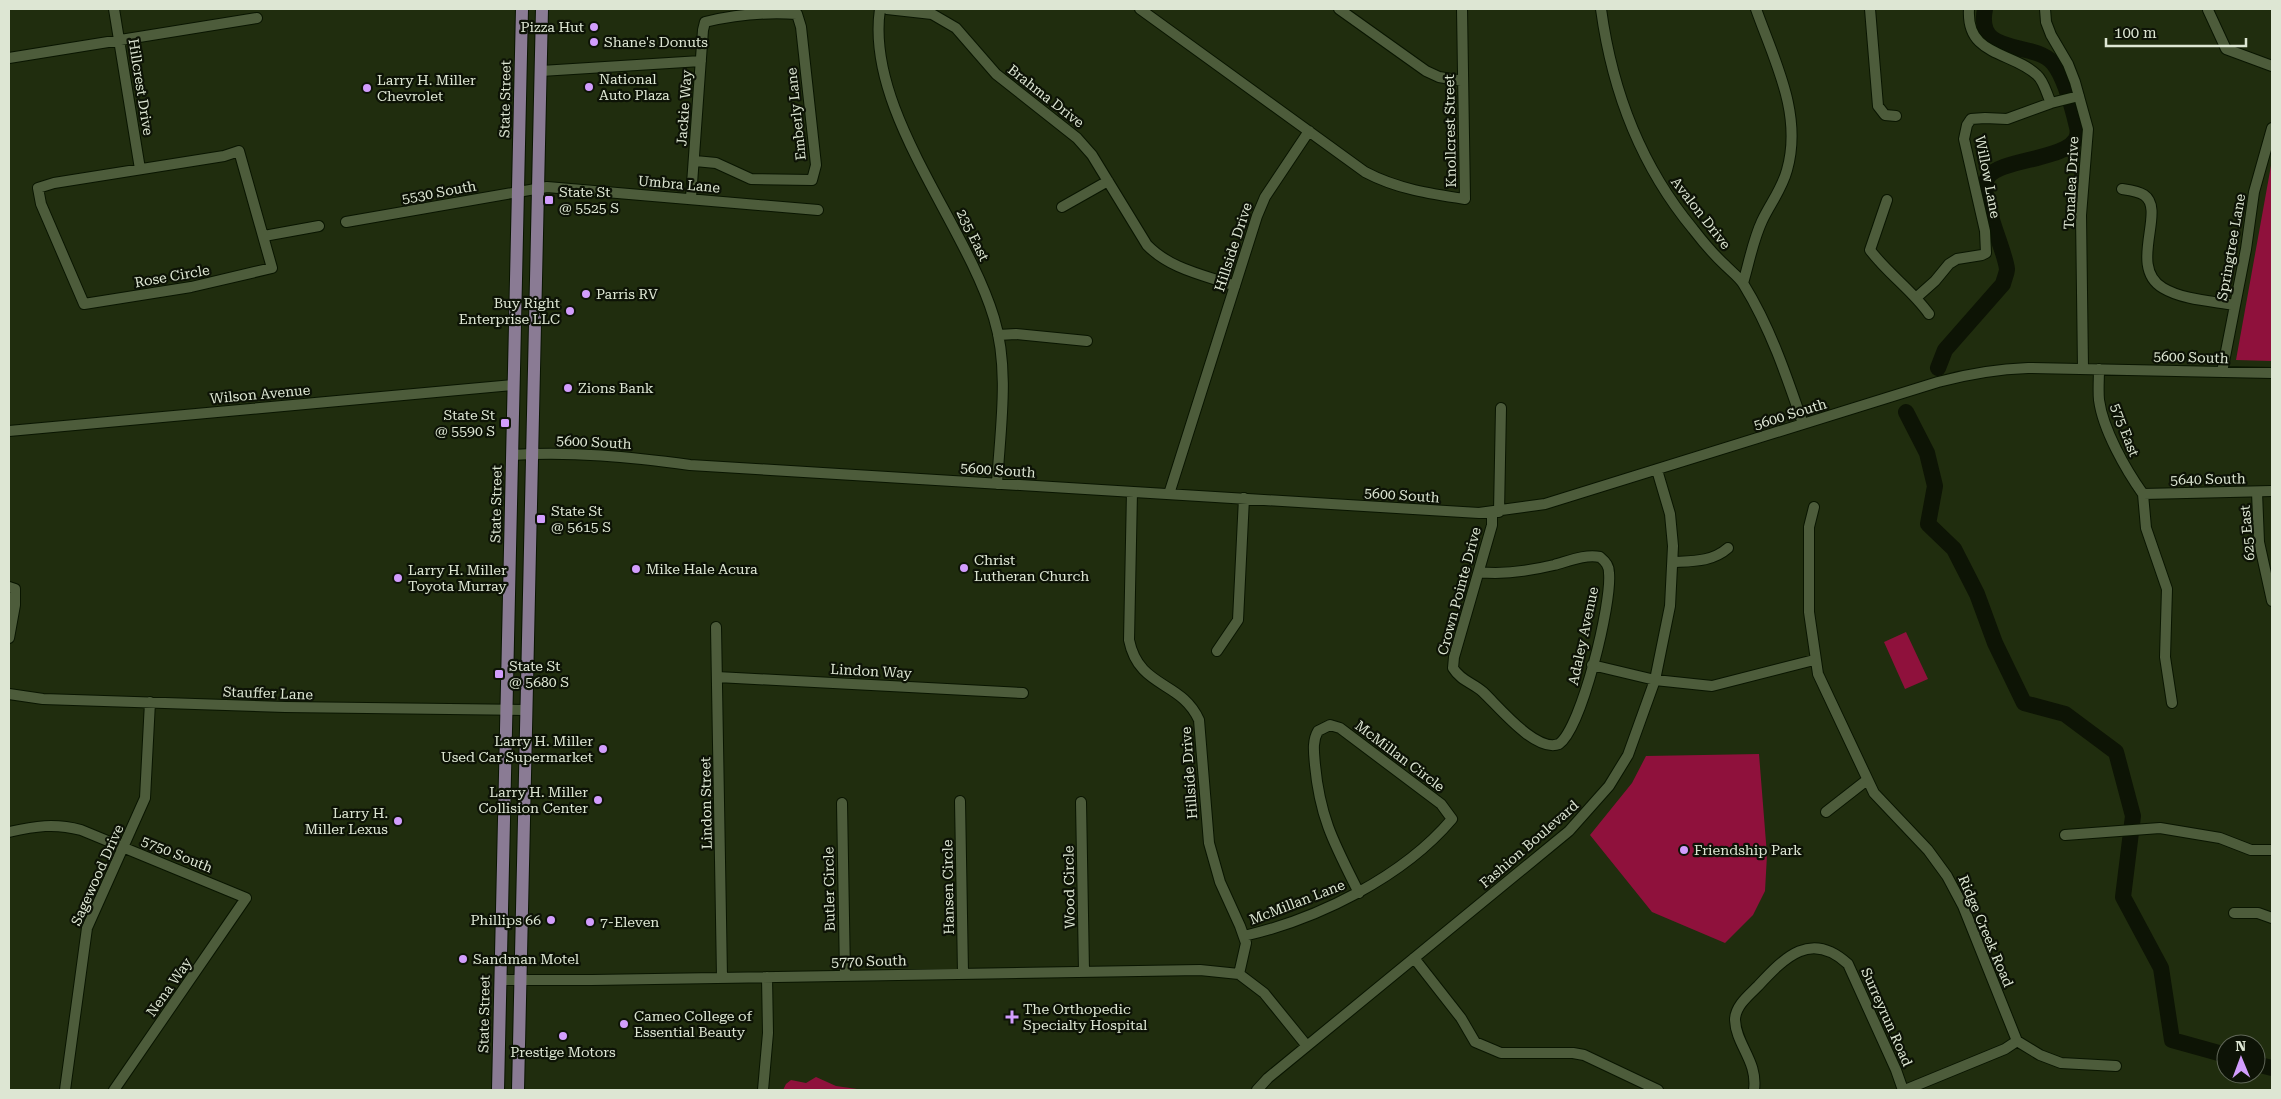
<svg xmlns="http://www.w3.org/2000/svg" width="2281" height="1099" font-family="'Roboto Serif',serif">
	<rect width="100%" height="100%" fill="#202d0e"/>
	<!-- green -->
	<path fill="#8f113c" d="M2272,160v201l-36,-1z
		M1906,632l22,47 -23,10 -21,-47z
		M1759,754l8,101 -2,36 -12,24 -28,28 -73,-31 -62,-77 42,-52 14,-27z
		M816,1077l20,9 21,3 34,1h-108l3,-6 5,-4 15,3z"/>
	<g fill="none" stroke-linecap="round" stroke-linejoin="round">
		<!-- river -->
		<path stroke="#0d1405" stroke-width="16" d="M1938,368l7,-18 58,-66c1,-5 4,-11 4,-15 -2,-20 -30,-75 -19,-92 14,-21 98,-16 89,-50 -4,-17 -13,-51 -24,-64 -21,-23 -78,-6 -68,-54
			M1906,412l21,41 8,33 -7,38 26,25 23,45 18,49 29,60 41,11 51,38 17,64 -10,81 38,71 11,72 54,15
			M2256,1064l16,4"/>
		<!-- minor casing -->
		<g stroke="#091500" stroke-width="12">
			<path id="minor" d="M114,9l26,160
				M880,9c-15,101 85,213 114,309 16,52 6,112 3,166
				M887,9l45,5 24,14 40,46 81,64 15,17 55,90c23,24 57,30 88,41
				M1140,9l225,163c32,17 66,22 100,27l-3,-190
				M1339,9l87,62 13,6 24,4
				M1601,9c11,81 39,156 92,220 10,13 21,26 33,37 6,6 14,12 18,19 26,42 43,92 59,139
				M1870,9l8,97 7,9 11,1
				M2045,9l1,13 5,13 17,29 7,18 13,47 -7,86 2,153
				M2208,10l18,39 46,17
				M9,58l248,-40
				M541,71l160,-10
				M2051,103l28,-7
				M239,151l33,117 -81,19 -107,17 -43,-100 -3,-16 16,-5 170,-27z
				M2122,189c7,1 16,2 22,6 23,15 -17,72 19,93 20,12 49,13 72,17
				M691,198l12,-168 2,-8c29,-7 63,-10 92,-8l4,13 15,138 -4,15 -61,-1 -35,-16 -21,-2
				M1887,200l-17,50c18,24 42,40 59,64
				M1062,207l46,-26
				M346,222l201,-35 271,23
				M264,236l55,-10
				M1743,283c6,-20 10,-43 19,-62 8,-17 20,-32 25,-51 16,-56 -13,-110 -31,-161
				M1917,297l18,-16 14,-17 8,-5 25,-4 4,-2 -1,-22 -21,-92 3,-14 4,-6 14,-1 22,1 44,-16c-4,-8 -7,-22 -14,-28 -25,-24 -71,-18 -68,-66
				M998,335l18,-1 71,7
				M2099,369c0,10 -1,21 0,31 4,30 27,70 44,94
				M2222,372l24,-123 8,-57 18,-64
				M9,431l504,-46
				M512,455c59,-4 119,2 178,10l789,48 66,-9 393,-122c30,-8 59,-13 90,-14l244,5
				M1132,492l-3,148c10,49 52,40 70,80l10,123 11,39 20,44 6,17 -7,31 25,19 43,53
				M2257,492l2,50 13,59
				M1169,494l88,-278 8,-19 44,-66
				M2143,494l3,34 21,61 -2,68 7,46
				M2143,494l129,-3
				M1814,507l-5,20v85l9,62 56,119 54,57 19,26 16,30 54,135
				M1499,512l2,-104
				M1673,562c20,-1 39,0 55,-14
				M1479,572c25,3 50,-1 75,-7 15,-4 31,-11 46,-8 6,5 9,9 9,16 3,30 -27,154 -50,171 -23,9 -60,-37 -76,-52 -10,-9 -22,-11 -30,-24l1,-11 38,-132v-13
				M9,587l6,2v16l-6,33
				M716,627l6,350
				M1217,651l21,-31 6,-122
				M1592,665l63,15 57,6 102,-26
				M717,677l306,16
				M9,694l34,5 242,8 241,3
				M960,801l3,172
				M1081,802l3,169
				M842,803l3,172
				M1826,812l41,-32
				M9,832c26,-6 46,-9 72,-2l165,68 -132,192
				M2065,835l95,-7 60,10 31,12h21
				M2234,913h24l14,5
				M1244,936c74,-17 159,-59 208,-117l-11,-15 -101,-76 -10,-3 -12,6c-6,10 -4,22 -3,34 5,54 20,80 44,128
				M1414,958l47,60 14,24 26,11h72l11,2 74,35
				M500,980h92l608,-10 39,4
				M2017,1041l23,14 21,8 55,3
				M65,1090l22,-162 58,-130 5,-96
				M763,1090l5,-57 -1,-56
				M1257,1090l11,-12 301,-247 40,-45 19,-31 27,-75 15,-74 3,-60 -3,-32 -13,-44
				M1754,1090c4,-29 -18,-45 -19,-70 0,-14 14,-25 23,-34 27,-29 53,-56 90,-22l48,106 7,20
				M1905,1090l100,-41 12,-8"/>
		</g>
		<!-- major casing -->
		<g stroke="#091500" stroke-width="14">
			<path id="major" d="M498,1090l24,-1081
				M518,1090l24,-1081"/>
		</g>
		<!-- minor -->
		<use href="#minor" stroke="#4d5c3b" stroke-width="10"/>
		<!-- major -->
		<use href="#major" stroke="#8a7b94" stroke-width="12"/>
	</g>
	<!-- markers -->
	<g fill="#d29dfd" stroke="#0d1306" stroke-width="2">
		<circle cx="594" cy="27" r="5"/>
		<circle cx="594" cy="42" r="5"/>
		<circle cx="589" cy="87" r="5"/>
		<circle cx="367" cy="88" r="5"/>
		<rect x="544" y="195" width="10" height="10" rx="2.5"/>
		<circle cx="586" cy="294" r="5"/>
		<circle cx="570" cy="311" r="5"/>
		<circle cx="568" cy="388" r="5"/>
		<rect x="500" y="418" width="10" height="10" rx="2.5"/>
		<rect x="536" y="514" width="10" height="10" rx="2.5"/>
		<circle cx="964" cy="568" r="5"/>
		<circle cx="636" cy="569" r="5"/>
		<circle cx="398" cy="578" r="5"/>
		<rect x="494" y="669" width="10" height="10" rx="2.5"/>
		<circle cx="603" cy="749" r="5"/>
		<circle cx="598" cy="800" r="5"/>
		<circle cx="398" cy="821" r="5"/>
		<circle cx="1684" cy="850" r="5"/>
		<circle cx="551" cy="920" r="5"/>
		<circle cx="590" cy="922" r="5"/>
		<circle cx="463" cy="959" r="5"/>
		<path d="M1009.5 1009.5h5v5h5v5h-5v5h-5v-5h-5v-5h5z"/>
		<circle cx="624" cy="1024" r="5"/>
		<circle cx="563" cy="1036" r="5"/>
	</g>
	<g text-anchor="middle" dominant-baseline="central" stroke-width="4.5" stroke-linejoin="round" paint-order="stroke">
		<!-- poi labels -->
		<g font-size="14" fill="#dde6d3" stroke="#0d1306" text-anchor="start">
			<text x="584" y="27" text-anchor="end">Pizza Hut</text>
			<text x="604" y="42">Shane's Donuts</text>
			<text x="599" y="79">National<tspan x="599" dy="16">Auto Plaza</tspan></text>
			<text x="377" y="80">Larry H. Miller<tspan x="377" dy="16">Chevrolet</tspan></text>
			<text x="559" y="192">State St<tspan x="559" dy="16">@ 5525 S</tspan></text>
			<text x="596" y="294">Parris RV</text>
			<text x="560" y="303" text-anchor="end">Buy Right<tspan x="560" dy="16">Enterprise LLC</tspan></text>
			<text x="578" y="388">Zions Bank</text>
			<text x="495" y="415" text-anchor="end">State St<tspan x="495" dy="16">@ 5590 S</tspan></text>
			<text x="551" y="511">State St<tspan x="551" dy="16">@ 5615 S</tspan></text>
			<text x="974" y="560">Christ<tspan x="974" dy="16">Lutheran Church</tspan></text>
			<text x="646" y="569">Mike Hale Acura</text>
			<text x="408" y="570">Larry H. Miller<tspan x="408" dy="16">Toyota Murray</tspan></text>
			<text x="509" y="666">State St<tspan x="509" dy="16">@ 5680 S</tspan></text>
			<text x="593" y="741" text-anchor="end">Larry H. Miller<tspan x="593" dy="16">Used Car Supermarket</tspan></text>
			<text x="588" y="792" text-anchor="end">Larry H. Miller<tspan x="588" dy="16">Collision Center</tspan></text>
			<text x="388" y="813" text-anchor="end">Larry H.<tspan x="388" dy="16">Miller Lexus</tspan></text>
			<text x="1694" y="850">Friendship Park</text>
			<text x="541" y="920" text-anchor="end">Phillips 66</text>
			<text x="600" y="922">7-Eleven</text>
			<text x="473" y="959">Sandman Motel</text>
			<text x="1023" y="1009">The Orthopedic<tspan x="1023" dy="16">Specialty Hospital</tspan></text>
			<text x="634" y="1016">Cameo College of<tspan x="634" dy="16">Essential Beauty</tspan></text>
			<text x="563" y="1052" text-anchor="middle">Prestige Motors</text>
		</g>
		<!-- street labels -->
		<g font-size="14" fill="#dde6d3" stroke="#0d1306">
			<text transform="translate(141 87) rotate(81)">Hillcrest Drive</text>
			<text transform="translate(1046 96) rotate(38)">Brahma Drive</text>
			<text transform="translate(505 99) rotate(-89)">State Street</text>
			<text transform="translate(684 108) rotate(-86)">Jackie Way</text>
			<text transform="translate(796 114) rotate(-96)">Emberly Lane</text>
			<text transform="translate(1450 131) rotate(-91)">Knollcrest Street</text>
			<text transform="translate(1988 177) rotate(79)">Willow Lane</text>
			<text transform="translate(2071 183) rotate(-87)">Tonalea Drive</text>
			<text transform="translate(679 184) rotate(5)">Umbra Lane</text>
			<text transform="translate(439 192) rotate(-10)">5530 South</text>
			<text transform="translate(1701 213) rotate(52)">Avalon Drive</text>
			<text transform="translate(973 235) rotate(64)">235 East</text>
			<text transform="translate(1233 247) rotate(-72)">Hillside Drive</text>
			<text transform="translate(2231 247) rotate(-80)">Springtree Lane</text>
			<text transform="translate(172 276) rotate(-10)">Rose Circle</text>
			<text transform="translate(2191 357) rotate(2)">5600 South</text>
			<text transform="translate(260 394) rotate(-5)">Wilson Avenue</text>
			<text transform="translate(1790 414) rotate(-17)">5600 South</text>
			<text transform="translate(2125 430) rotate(69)">575 East</text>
			<text transform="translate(594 442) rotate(3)">5600 South</text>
			<text transform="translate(998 470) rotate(4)">5600 South</text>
			<text transform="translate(2208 479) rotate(-1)">5640 South</text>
			<text transform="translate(1402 495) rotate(4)">5600 South</text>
			<text transform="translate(496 504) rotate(-89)">State Street</text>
			<text transform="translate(2247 533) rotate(-95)">625 East</text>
			<text transform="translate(1459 591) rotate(-75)">Crown Pointe Drive</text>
			<text transform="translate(1583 636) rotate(-78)">Adaley Avenue</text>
			<text transform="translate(871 671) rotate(3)">Lindon Way</text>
			<text transform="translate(268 693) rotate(2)">Stauffer Lane</text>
			<text transform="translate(1400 756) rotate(37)">McMillan Circle</text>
			<text transform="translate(1189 773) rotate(-94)">Hillside Drive</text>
			<text transform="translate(706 803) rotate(-91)">Lindon Street</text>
			<text transform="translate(1529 844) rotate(-41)">Fashion Boulevard</text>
			<text transform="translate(177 854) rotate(22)">5750 South</text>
			<text transform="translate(97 875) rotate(-66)">Sagewood Drive</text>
			<text transform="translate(948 887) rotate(-91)">Hansen Circle</text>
			<text transform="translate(1069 887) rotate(-91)">Wood Circle</text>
			<text transform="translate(829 889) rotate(-91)">Butler Circle</text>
			<text transform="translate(1297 902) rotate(-21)">McMillan Lane</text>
			<text transform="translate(1986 931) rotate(67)">Ridge Creek Road</text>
			<text transform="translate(869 961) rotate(-1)">5770 South</text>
			<text transform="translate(169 987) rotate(-55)">Nena Way</text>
			<text transform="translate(484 1014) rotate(-89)">State Street</text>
			<text transform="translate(1887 1017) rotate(66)">Surreyrun Road</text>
		</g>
	</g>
	<!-- border -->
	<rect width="2281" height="1099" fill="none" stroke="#dde6d3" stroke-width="20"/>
	<!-- north arrow -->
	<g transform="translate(2241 1059) rotate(359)"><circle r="24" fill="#0d1306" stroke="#606758"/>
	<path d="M0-4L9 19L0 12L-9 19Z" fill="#d29dfd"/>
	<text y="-8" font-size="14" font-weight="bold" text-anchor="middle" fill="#dde6d3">N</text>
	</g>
	<!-- scale -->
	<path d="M2106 38v8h140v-8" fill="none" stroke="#dde6d3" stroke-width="2.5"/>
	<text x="2114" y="38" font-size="15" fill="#dde6d3" stroke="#0d1306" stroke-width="4" paint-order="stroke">100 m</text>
</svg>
